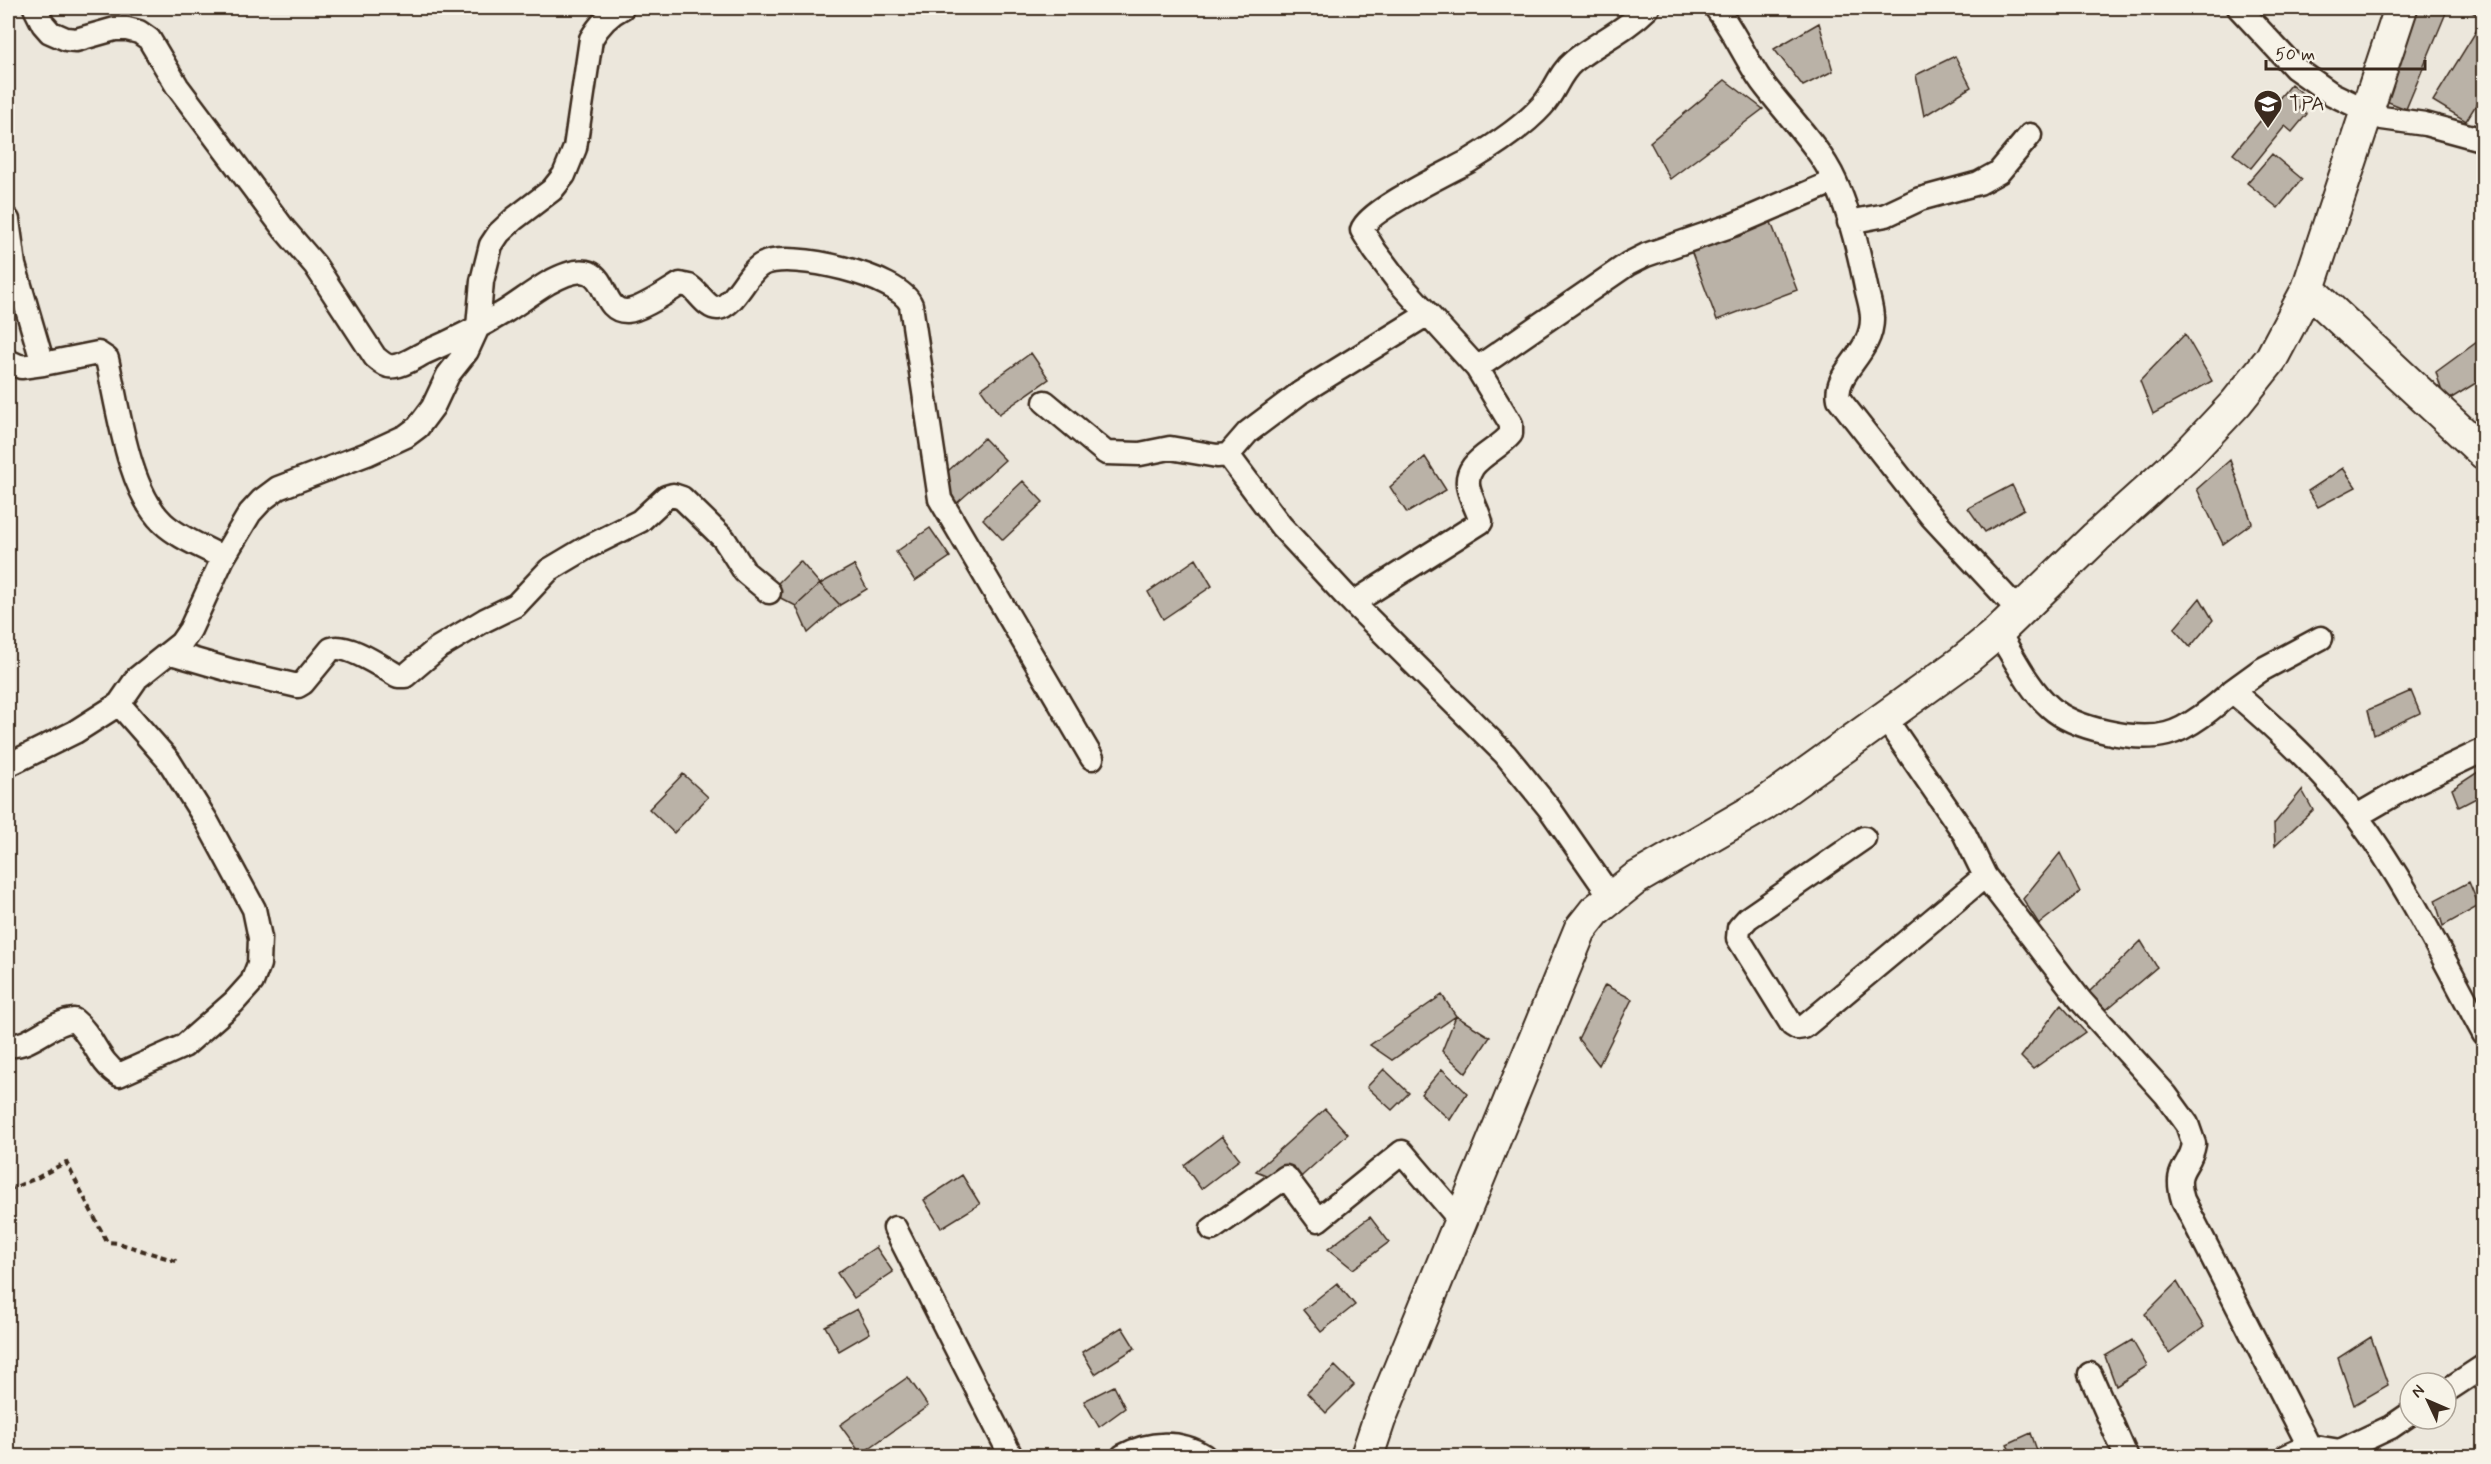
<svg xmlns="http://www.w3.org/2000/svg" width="2491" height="1464" font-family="Mynerve,sans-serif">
	<rect width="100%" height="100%" fill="#ece7dc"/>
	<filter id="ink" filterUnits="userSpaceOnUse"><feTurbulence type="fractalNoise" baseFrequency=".0167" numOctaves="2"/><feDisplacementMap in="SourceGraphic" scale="12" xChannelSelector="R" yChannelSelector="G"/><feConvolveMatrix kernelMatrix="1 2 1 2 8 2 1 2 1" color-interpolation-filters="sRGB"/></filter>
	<g filter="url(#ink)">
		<!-- building -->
		<path fill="#bab2a7" stroke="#3b2a1e" stroke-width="1.5" d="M2419,8h29l-42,101 -25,-10z
			M2465,8h19v11z
			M2483,20l1,72 -18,29 -33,-20z
			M1819,23l14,48 -30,15 -29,-37z
			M1955,56l16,31 -47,29 -8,-41z
			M1725,80l38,29 -93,70 -20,-37z
			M2291,84l17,14 -9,10 8,6 -15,18 -7,-6 -34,42 -18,-14z
			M2272,154l30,25 -24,29 -31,-25z
			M1769,217l28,73 -80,30 -27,-72z
			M2185,334l27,47 -59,33 -13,-33z
			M2477,342l7,7v29l-39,24 -9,-30z
			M1031,353l18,26 -50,35 -18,-25z
			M984,438l21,22 -48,43 -20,-22z
			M1425,457l21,33 -39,23 -17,-26z
			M2230,460l22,63 -29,21 -26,-55z
			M2343,468l13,19 -38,20 -10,-16z
			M1023,481l20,21 -40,38 -20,-21z
			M2012,485l12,24 -39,23 -17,-24z
			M930,528l20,29 -35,24 -19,-29z
			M1196,559l16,27 -49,33 -15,-27z
			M800,561l20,23 -24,22 -27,-14z
			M854,565l13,24 -27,16 -20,-21z
			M820,584l20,21 -32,28 -12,-27z
			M2200,598l13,22 -23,27 -16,-18z
			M2411,691l9,22 -46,22 -6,-25z
			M2484,768v26l-25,13 -7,-18z
			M683,774l25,23 -34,36 -25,-24z
			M2302,790l11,20 -38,36 -1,-22z
			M2060,853l20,39 -41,32 -16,-25z
			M2469,882l10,24 -36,20 -8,-26z
			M2141,941l16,26 -51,43 -18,-17z
			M1605,985l27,14 -33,66 -21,-26z
			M1442,995l14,21 -64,44 -22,-15z
			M2061,1005l24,27 -52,37 -12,-12z
			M1456,1016l34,21 -24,36 -24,-22z
			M1384,1069l25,24 -17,17 -25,-23z
			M1442,1069l25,24 -17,27 -29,-26z
			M1325,1109l23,25 -56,51 -36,-14z
			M1222,1136l18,23 -39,30 -17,-24z
			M962,1175l18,29 -39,24 -17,-28z
			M1370,1217l19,25 -36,27 -25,-20z
			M876,1247l17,25 -39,26 -17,-25z
			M2177,1282l27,45 -35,26 -24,-39z
			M1337,1283l18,22 -34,27 -18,-22z
			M857,1309l13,24 -31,18 -14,-25z
			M1122,1327l13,21 -40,26 -13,-22z
			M2371,1337l17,48 -34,20 -16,-47z
			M2132,1340l15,26 -31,20 -11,-30z
			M1335,1366l19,19 -28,28 -19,-20z
			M908,1377l20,29 -67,48 -21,-29z
			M1114,1386l11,22 -26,19 -15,-26z
			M2031,1433l8,23h-27l-5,-12z"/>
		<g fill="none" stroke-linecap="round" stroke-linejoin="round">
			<!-- street casing -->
			<g stroke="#3b2a1e" stroke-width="27">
				<path id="street" d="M35,8l8,16 7,8 16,7 10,1 39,-11h12l12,3 10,7 28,47 107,143 31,36 60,92c6,5 12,11 20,9 9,-1 21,-9 29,-13 28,-12 56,-26 82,-42 14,-9 27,-19 42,-28 68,-38 45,29 79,28 14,-1 40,-19 53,-27 3,1 6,1 9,2 9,5 18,23 29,22 17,-2 29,-37 45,-44 28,-14 137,12 148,41l29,194 152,259
					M1716,8c18,23 29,50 46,74 23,31 57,64 73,99 15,32 24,71 31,106 2,10 6,21 6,31 1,35 -39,54 -33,81l92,117 89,96
					M2239,8l56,60 37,26 50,24 43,6 59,16
					M8,220l6,45 29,99 55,-11 9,6c11,48 21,131 56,164 16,15 41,24 60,35
					M1849,222l37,-7 34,-16 59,-16 20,-11 31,-37
					M1426,315l-126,78 -52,39 -20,23 53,71 64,69 160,159 44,54 62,89
					M8,361l13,6 22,-3
					M1477,368l151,-104 18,-9 87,-30 102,-44
					M1045,402l61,51 34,1 30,-6 47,8 11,-1
					M1353,603l128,-81c-3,-11 -9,-21 -12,-32 -8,-29 27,-37 42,-56v-10l-34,-56 -81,-89 -21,-28 -13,-21c5,-19 87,-58 107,-69 25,-15 54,-34 73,-55 13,-14 17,-33 32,-45 24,-19 52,-31 74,-53
					M1998,632c16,25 30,56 52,75 24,22 86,35 117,27 21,-5 49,-28 65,-43 44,37 90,79 125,126 50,66 87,144 127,217
					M171,653l62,18 65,15 5,-3 28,-34c17,-6 51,18 67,27h7l33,-28 47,-28 31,-15 33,-35 37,-22 54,-27 26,-24 7,-2 9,3 42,41 21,33 24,20
					M2232,691l29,-21 60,-32
					M1885,718l79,115 21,43 96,125 85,94 21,29 7,20c-4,26 -21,22 -11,56l126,246 -22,10
					M8,765l67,-33 44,-28 18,-26 44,-35 9,-13 33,-72 27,-45 12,-13 16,-12 89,-34 39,-18 12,-9 15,-20 15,-32 19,-24 11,-24 4,-46 9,-36 8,-12 15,-14 38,-29 12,-15 11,-27 16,-109c8,-14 17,-24 31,-31
					M2357,816l55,-32 72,-34
					M1864,838l-116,80 -9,10 -1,10 54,87 5,3 7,-1 181,-151
					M8,1045c23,3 42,-23 66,-25 19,15 24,42 45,55l65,-29 50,-44 18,-20 7,-18 1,-26 -6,-29 -48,-89 -37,-59 -50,-57
					M895,1228l116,228
					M1212,1229l74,-52 32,43 84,-68 58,68
					M2090,1374l36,82
					M2446,1391l38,-25
					M2309,1446l31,5 51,-24 19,-13
					M1123,1456c26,-14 57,-16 81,0"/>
			</g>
			<!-- secondary casing -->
			<g stroke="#3b2a1e" stroke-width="36">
				<path id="secondary" d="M2308,289l176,164
					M1367,1456l12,-36 201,-490 15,-19 40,-32 128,-74 199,-143 36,-30 98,-95 93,-84 47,-50 35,-44 37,-70 93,-281"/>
			</g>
			<!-- path -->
			<path stroke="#3b2a1e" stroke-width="4" stroke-dasharray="6 4.5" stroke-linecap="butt" d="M8,1190l29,-12 29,-16 41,80 11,1 61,19"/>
			<!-- street -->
			<use href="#street" stroke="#f7f3e8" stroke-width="22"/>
			<!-- secondary -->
			<use href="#secondary" stroke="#f7f3e8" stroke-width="32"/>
		</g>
	</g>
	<!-- icons -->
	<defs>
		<g id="school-pin" transform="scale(1.5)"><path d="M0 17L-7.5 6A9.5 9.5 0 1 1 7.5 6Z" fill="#3b2a1e" stroke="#f7f3e8"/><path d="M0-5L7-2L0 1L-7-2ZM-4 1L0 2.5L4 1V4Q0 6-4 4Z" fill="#fff"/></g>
	</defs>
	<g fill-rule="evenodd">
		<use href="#school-pin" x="2268" y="104"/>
	</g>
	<g text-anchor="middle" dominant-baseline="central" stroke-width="5" stroke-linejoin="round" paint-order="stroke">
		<!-- poi labels -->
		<g font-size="21" fill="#3b2a1e" stroke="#f7f3e8" text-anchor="start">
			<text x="2289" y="104">TPA</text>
		</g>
	</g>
	<!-- margin -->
	<rect width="2491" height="1464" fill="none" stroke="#f7f3e8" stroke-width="30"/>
	<rect x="15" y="15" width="2461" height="1434" fill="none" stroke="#3b2a1e" stroke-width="2" filter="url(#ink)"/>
	<!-- north arrow -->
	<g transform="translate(2428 1401) rotate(314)"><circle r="28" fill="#f7f3e8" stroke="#aca397" stroke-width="1.5"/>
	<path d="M0-4.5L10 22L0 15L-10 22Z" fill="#3b2a1e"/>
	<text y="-9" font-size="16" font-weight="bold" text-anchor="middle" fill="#3b2a1e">N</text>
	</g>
	<!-- scale -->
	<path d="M2266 60v9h159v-9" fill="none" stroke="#3b2a1e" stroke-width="3"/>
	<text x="2275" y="60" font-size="18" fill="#3b2a1e" stroke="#f7f3e8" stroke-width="4.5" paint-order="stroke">50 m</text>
</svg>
